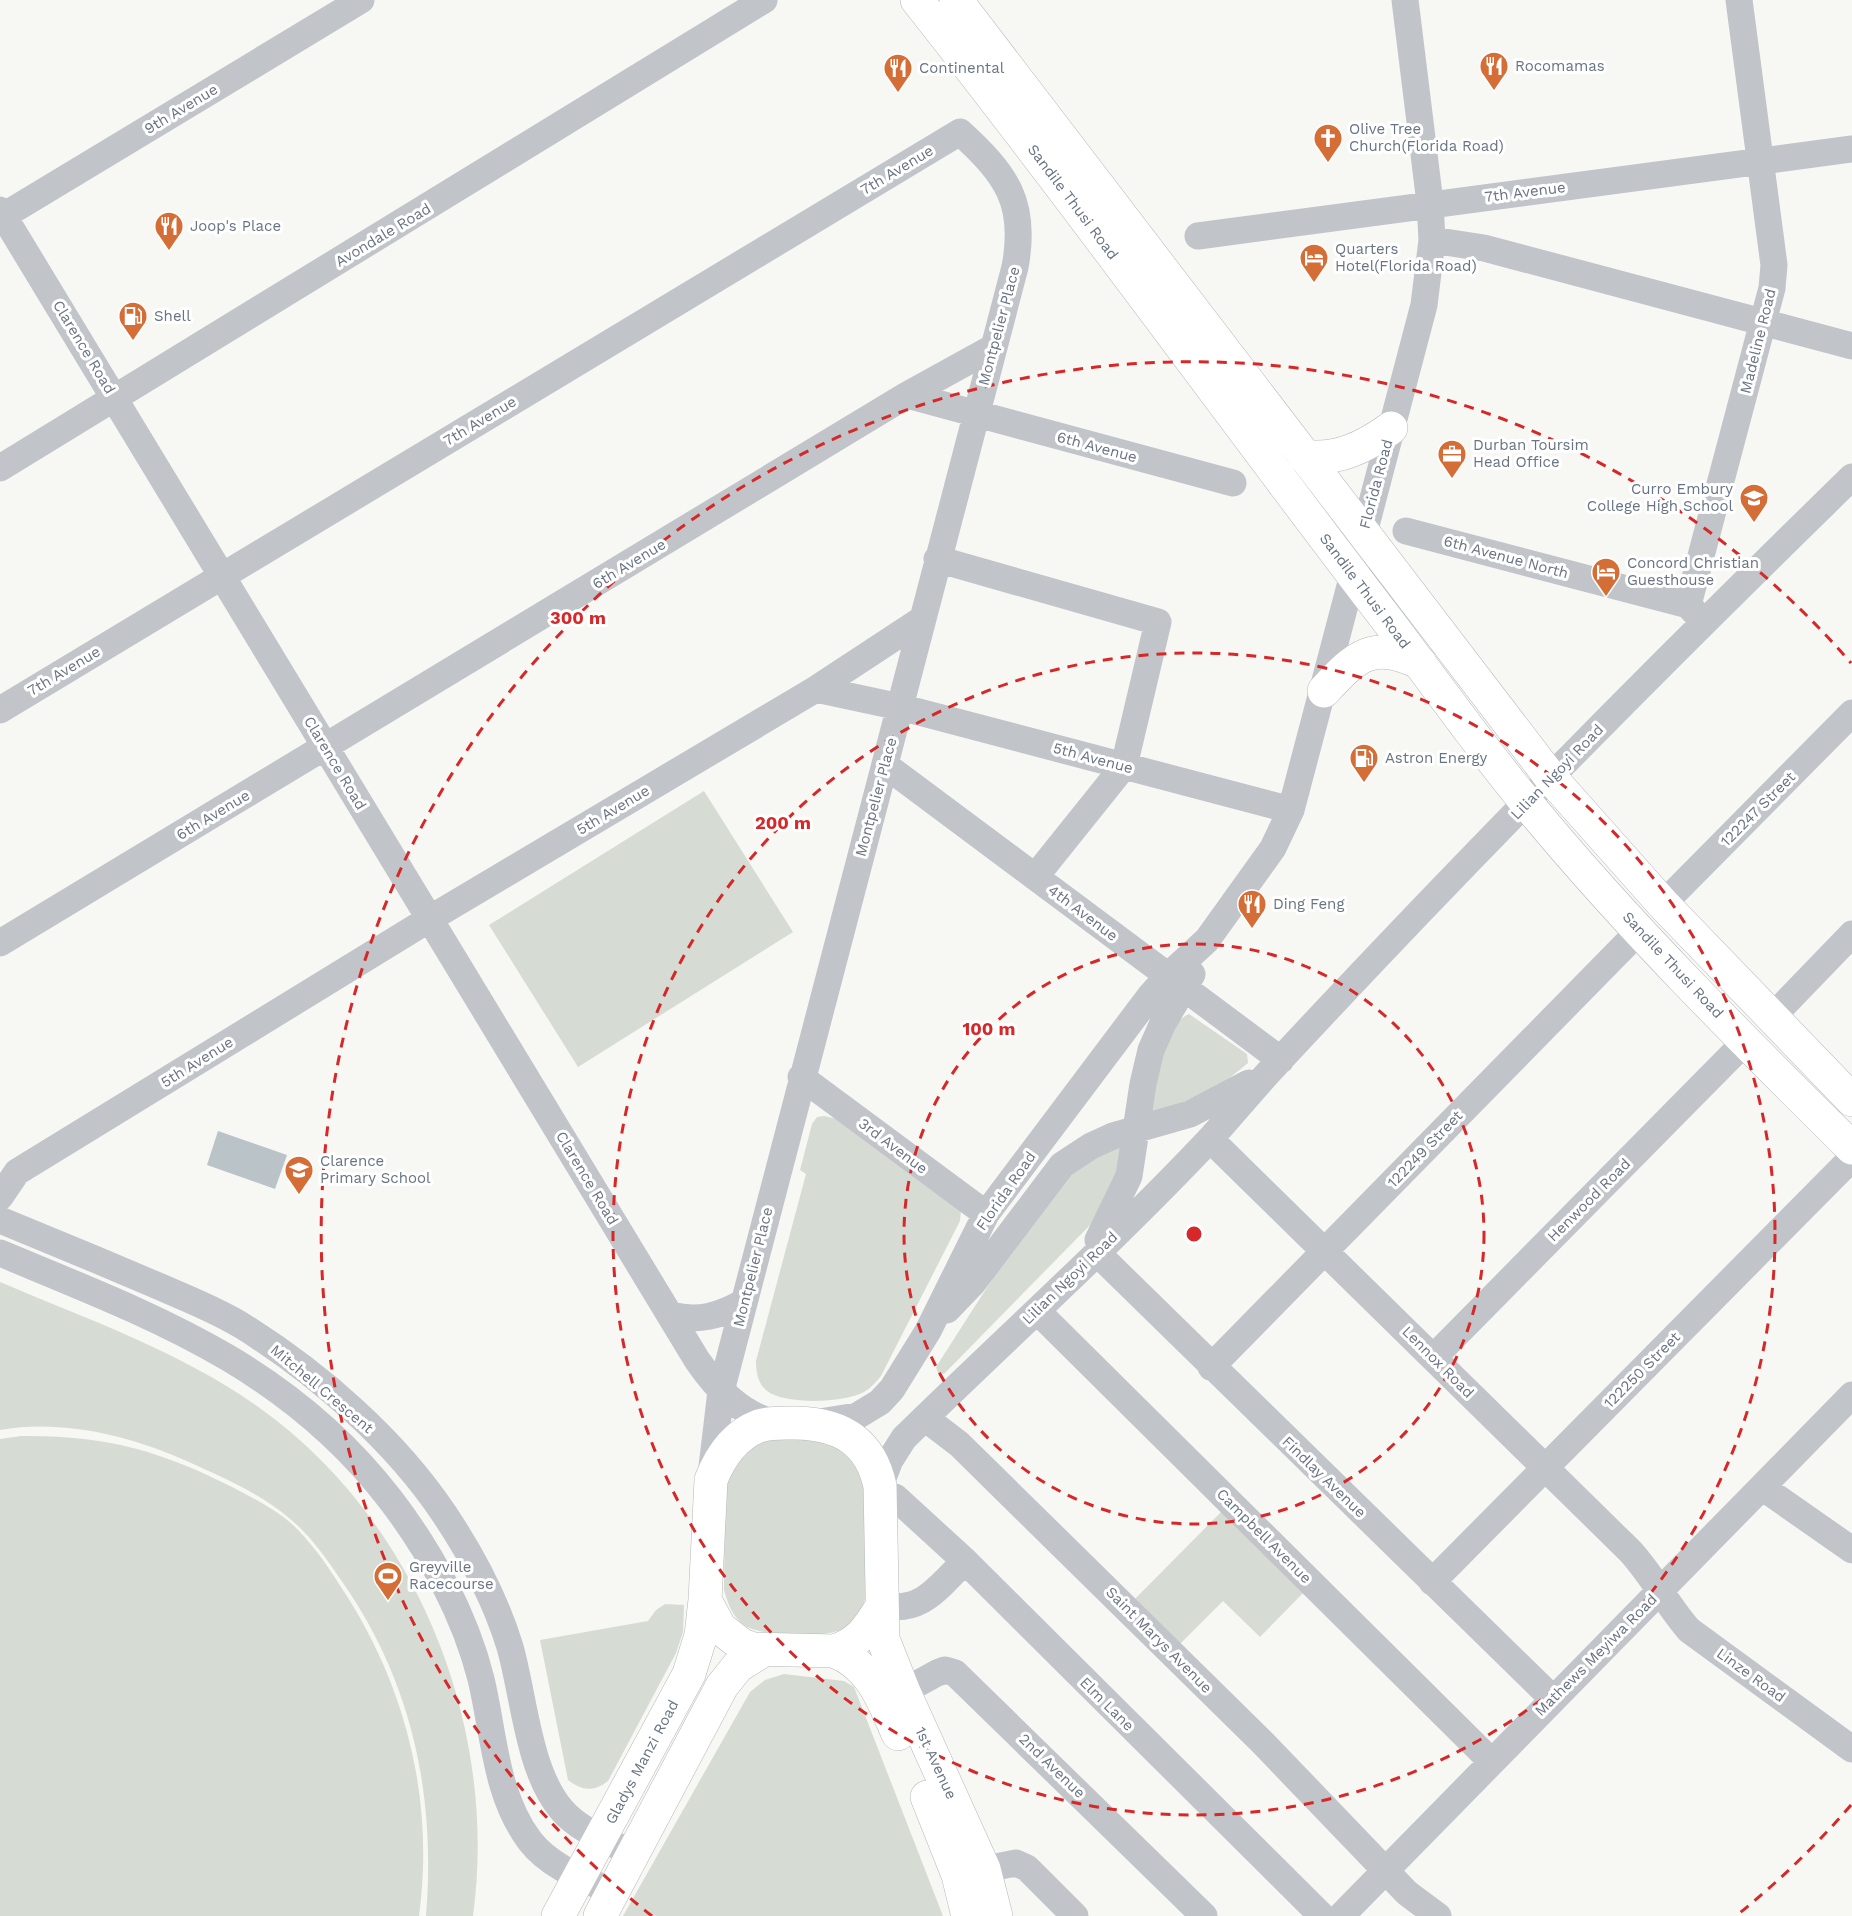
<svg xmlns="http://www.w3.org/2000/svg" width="1852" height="1916" font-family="'Work Sans',sans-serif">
	<rect width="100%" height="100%" fill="#f7f7f4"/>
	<!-- green -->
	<path fill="#d6dcd4" d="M704,791l89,141 -215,135 -89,-142z
		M1189,1014l58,40 1,9 -27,22 -71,32c4,-26 11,-92 39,-103z
		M824,1116l13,3 124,91 -1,11 -79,155c-5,6 -10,12 -17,16 -20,11 -78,13 -97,-1 -9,-7 -11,-19 -11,-30l50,-187 -6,-4 12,-46 5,-7z
		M1121,1146l-1,26 -25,48 -151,154 -6,-1 -2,-6 91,-142 50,-59z
		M0,1282c87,37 179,69 257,124 159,112 242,319 216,510h-47c10,-122 -14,-235 -85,-336 -15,-22 -31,-45 -52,-62 -31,-26 -71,-43 -107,-59 -55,-24 -122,-40 -182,-29z
		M21,1436c83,-1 139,14 213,52 19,10 41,21 58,36 18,17 34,39 47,60 66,98 96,214 80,332h-419v-477z
		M768,1437l62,4 13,4 24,32 -1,118c-3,14 -9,27 -23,34 -17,9 -83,8 -99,-4 -12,-9 -16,-21 -20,-35l1,-116 6,-14z
		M1222,1511l83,80 -45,46 -37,-36 -48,48 -45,-45z
		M665,1604l19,1 -1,27 -7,21 -68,128c-14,11 -26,10 -40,-1l-28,-140 108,-19 8,-11z
		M784,1674l60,7 10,6 89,229h-320l127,-224 15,-12z"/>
	<!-- water -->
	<path fill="#bac3c8" d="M218,1131l69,24 -12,34 -68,-24z"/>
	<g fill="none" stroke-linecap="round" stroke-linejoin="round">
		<!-- major casing -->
		<g stroke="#b4b8bc" stroke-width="34">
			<path id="major" d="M917,0c160,202 311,412 468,617 48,63 94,129 145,190 99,120 211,231 322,341
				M956,0l595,778 112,126 189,196
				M1304,456c33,5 61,-9 87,-28
				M1324,691c33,-36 49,-51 96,-28
				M881,1608c-13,21 -23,36 -47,43l-81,-2 -11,-4 -22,-17 -15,-28 6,-120c9,-23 24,-45 48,-54 12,-4 25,-3 37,-3 44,1 74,17 84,63l3,153 21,53 80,177 12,47
				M834,1651c37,14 49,49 64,83
				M927,1797l31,78 10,41
				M558,1916l131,-242 12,-39 4,-35
				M600,1916l122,-230 16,-20 24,-15"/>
		</g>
		<!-- minor -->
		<path stroke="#c1c4c8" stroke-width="27" d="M0,210l697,1150c20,29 43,54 78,63
			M0,218l361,-218
			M1198,236l654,-87
			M1432,240l52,8 368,98
			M907,395l87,-48
			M0,468l764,-468
			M1406,531l282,74 13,14
			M937,559l221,63 -34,144 -89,111
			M1688,605l84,-317 2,-23 -35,-265
			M816,689l105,-69
			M0,710l960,-578c47,43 67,71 55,135l-294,1124 -10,84
			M885,765l396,295
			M1663,904l189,-191
			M0,943l907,-548 326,88
			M1772,1017l80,-83
			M801,1077l185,137
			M1210,1139l420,412c23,25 37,54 59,79l163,119
			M0,1197l17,-25 414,-254 385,-229 84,18 391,103
			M0,1220c54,22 109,45 163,68 27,12 56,23 81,39 76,48 151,113 201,188 26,39 51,86 65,132 14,49 18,123 51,162 17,21 49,33 73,45
			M1098,1240l31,-64 14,-92 8,-34 12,-27 29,-49
			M0,1253c151,63 286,111 390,246 40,52 75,116 91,180 13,54 14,116 49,162 20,26 54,38 83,51
			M1097,1253l456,446
			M947,1310l25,-26 90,-119 29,-19 22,-10 77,-22 59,-31
			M1037,1311l455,451
			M671,1315c27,7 49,1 73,-13
			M1433,1358l312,-316
			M1211,1367l429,-437
			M925,1418l34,26 304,299 144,150 31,23
			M813,1423l44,-7 23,-14 12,-13 36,-58 58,-117 164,-218 18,-20 39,-36 66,-92 18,-38 133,-505 8,-65 -2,-37 -25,-203
			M880,1486l10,-26 14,-22c102,-100 208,-195 306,-299 20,-22 38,-44 58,-66 189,-204 385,-402 584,-596
			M1762,1487l90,63
			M880,1493l15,4 70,64 357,355
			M1432,1582l420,-424
			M882,1605c40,9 56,-18 83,-44
			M888,1700l49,-27 8,-3 10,3 249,243
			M965,1873l51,-10 11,5 48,48
			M1341,1916l511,-521"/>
		<!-- major -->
		<use href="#major" stroke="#fff" stroke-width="33"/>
	</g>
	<!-- distance rings -->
	<g fill="none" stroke="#d62828" stroke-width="3" stroke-dasharray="10 8">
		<circle cx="1194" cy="1234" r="290"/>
		<circle cx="1194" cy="1234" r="581"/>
		<path d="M1851 1805A871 871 0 0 1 1736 1916M652 1916A871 871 0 1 1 1851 663"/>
	</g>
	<!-- icons -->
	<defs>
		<g id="restaurant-pin" transform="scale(1.5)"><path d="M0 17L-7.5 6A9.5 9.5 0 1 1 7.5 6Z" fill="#d56e36" stroke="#fff"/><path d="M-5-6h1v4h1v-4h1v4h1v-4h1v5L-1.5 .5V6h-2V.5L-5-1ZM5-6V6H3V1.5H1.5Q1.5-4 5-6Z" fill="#fff"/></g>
		<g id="church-pin" transform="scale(1.5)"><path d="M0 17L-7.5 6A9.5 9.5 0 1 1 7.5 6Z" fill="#d56e36" stroke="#fff"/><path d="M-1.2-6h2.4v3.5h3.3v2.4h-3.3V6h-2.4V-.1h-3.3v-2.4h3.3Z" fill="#fff"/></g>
		<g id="hotel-pin" transform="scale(1.5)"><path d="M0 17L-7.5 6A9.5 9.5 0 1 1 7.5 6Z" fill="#d56e36" stroke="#fff"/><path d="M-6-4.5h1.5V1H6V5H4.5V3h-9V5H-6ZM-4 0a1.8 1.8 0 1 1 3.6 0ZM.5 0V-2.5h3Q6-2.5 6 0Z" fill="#fff"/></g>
		<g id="fuel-pin" transform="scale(1.5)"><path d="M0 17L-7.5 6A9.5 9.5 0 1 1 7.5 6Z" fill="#d56e36" stroke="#fff"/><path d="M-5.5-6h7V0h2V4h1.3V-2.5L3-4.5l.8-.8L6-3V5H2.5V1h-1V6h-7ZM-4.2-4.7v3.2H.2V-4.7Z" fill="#fff"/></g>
		<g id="office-pin" transform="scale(1.5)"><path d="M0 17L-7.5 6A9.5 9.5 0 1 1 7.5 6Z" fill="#d56e36" stroke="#fff"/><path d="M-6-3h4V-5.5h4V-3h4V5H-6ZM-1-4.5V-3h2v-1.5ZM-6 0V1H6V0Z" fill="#fff"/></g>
		<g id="school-pin" transform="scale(1.5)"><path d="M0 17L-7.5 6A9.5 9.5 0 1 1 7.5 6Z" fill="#d56e36" stroke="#fff"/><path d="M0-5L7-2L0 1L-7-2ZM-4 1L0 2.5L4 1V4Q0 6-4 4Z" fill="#fff"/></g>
		<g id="stadium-pin" transform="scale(1.5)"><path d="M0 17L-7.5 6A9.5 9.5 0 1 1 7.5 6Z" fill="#d56e36" stroke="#fff"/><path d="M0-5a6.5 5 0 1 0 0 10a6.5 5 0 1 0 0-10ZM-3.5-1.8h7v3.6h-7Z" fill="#fff"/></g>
	</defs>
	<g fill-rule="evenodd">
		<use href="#restaurant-pin" x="1494" y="66"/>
		<use href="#restaurant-pin" x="898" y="68"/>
		<use href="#church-pin" x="1328" y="138"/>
		<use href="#restaurant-pin" x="169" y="226"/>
		<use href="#hotel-pin" x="1314" y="258"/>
		<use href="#fuel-pin" x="133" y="316"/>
		<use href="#office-pin" x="1452" y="454"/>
		<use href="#school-pin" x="1754" y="498"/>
		<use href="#hotel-pin" x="1606" y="572"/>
		<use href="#fuel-pin" x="1364" y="758"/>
		<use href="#restaurant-pin" x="1252" y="904"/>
		<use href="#school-pin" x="299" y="1170"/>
		<use href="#stadium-pin" x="388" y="1576"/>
	</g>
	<g text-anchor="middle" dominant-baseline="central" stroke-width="6" stroke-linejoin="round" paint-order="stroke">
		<!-- poi labels -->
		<g font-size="15" fill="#687483" stroke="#fff" text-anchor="start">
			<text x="1515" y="66">Rocomamas</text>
			<text x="919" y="68">Continental</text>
			<text x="1349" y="129">Olive Tree<tspan x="1349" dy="17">Church(Florida Road)</tspan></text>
			<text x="190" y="226">Joop's Place</text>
			<text x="1335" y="249">Quarters<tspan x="1335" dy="17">Hotel(Florida Road)</tspan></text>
			<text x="154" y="316">Shell</text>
			<text x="1473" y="445">Durban Toursim<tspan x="1473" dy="17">Head Office</tspan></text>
			<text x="1733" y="489" text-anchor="end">Curro Embury<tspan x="1733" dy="17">College High School</tspan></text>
			<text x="1627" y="563">Concord Christian<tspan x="1627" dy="17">Guesthouse</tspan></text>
			<text x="1385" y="758">Astron Energy</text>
			<text x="1273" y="904">Ding Feng</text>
			<text x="320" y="1161">Clarence<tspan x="320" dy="17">Primary School</tspan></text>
			<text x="409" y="1567">Greyville<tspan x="409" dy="17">Racecourse</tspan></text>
		</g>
		<!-- street labels -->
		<g font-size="15" fill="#687483" stroke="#fff">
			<text transform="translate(181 109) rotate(-31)">9th Avenue</text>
			<text transform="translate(897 170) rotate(-31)">7th Avenue</text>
			<text transform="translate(1525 192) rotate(-7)">7th Avenue</text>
			<text transform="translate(1073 202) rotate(53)">Sandile Thusi Road</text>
			<text transform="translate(383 235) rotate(-31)">Avondale Road</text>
			<text transform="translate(999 326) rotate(-75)">Montpelier Place</text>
			<text transform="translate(1758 341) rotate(-76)">Madeline Road</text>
			<text transform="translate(84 347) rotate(59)">Clarence Road</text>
			<text transform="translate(480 421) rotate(-31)">7th Avenue</text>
			<text transform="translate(1097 447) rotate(15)">6th Avenue</text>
			<text transform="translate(1376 484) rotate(-75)">Florida Road</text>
			<text transform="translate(1506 557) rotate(15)">6th Avenue North</text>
			<text transform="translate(629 564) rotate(-31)">6th Avenue</text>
			<text transform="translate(1365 591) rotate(53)">Sandile Thusi Road</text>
			<text transform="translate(64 671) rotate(-31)">7th Avenue</text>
			<text transform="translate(1093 758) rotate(15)">5th Avenue</text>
			<text transform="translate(335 763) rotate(59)">Clarence Road</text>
			<text transform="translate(1557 772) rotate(-46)">Lilian Ngoyi Road</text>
			<text transform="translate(876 797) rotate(-75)">Montpelier Place</text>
			<text transform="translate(1758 809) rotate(-45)">122247 Street</text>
			<text transform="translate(613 810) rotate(-31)">5th Avenue</text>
			<text transform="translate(213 815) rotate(-31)">6th Avenue</text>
			<text transform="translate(1083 913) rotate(37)">4th Avenue</text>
			<text transform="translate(1673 965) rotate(47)">Sandile Thusi Road</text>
			<text transform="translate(197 1062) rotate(-32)">5th Avenue</text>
			<text transform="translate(893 1146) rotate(37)">3rd Avenue</text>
			<text transform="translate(1425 1149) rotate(-46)">122249 Street</text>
			<text transform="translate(587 1178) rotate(59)">Clarence Road</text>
			<text transform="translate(1006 1191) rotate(-55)">Florida Road</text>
			<text transform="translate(1589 1200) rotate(-45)">Henwood Road</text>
			<text transform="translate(753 1267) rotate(-76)">Montpelier Place</text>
			<text transform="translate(1070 1278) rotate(-44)">Lilian Ngoyi Road</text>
			<text transform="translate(1438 1362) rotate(45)">Lennox Road</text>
			<text transform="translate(1642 1370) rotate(-45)">122250 Street</text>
			<text transform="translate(322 1389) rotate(40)">Mitchell Crescent</text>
			<text transform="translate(1324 1477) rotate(44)">Findlay Avenue</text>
			<text transform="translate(1264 1536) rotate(45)">Campbell Avenue</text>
			<text transform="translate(1159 1640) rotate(45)">Saint Marys Avenue</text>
			<text transform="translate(1596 1655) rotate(-45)">Mathews Meyiwa Road</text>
			<text transform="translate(1751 1675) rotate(36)">Linze Road</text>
			<text transform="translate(1107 1704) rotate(45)">Elm Lane</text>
			<text transform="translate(642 1762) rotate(-62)">Gladys Manzi Road</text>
			<text transform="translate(936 1763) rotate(65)">1st Avenue</text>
			<text transform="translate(1052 1766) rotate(44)">2nd Avenue</text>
		</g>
	</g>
	<circle cx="1194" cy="1234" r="9" fill="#d62828" stroke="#fff" stroke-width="3"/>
	<g font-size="18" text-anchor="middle" font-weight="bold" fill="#d62828" stroke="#fff" stroke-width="6" stroke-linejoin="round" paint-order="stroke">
		<text x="578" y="624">300 m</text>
		<text x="783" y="829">200 m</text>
		<text x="989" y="1035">100 m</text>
	</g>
</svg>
